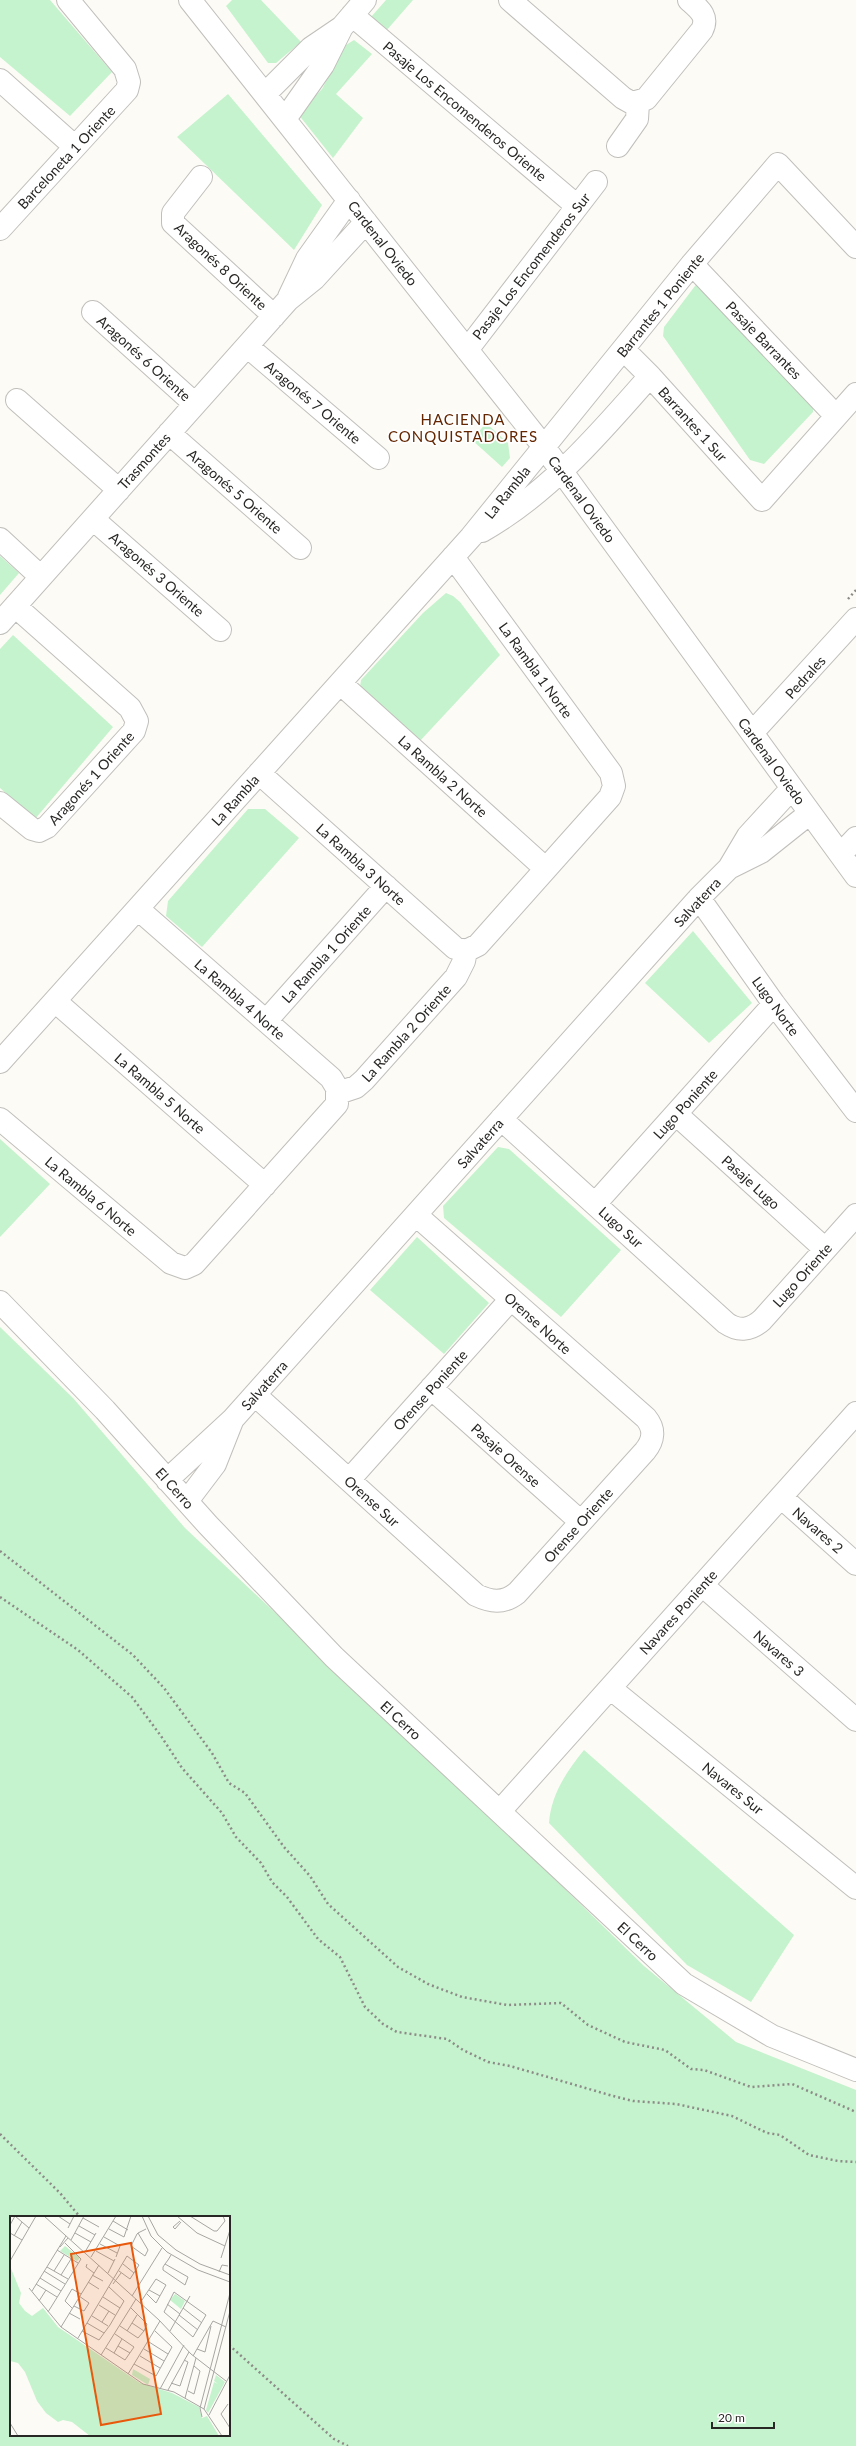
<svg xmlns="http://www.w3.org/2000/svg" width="856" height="2446" font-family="Lato,sans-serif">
	<rect width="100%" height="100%" fill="#fdfbf6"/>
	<!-- green -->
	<path fill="#c5f3cd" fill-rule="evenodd" d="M0,0h50l62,72 -42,44 -70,-59z
		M232,0h29l40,42 -25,21h-8l-42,-57z
		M386,0h27l-27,31 -15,-14z
		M354,40l18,14 -36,40 27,24 -30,40 -35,-44 24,-25 24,-44z
		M228,94l94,111 -28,45 -117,-113z
		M698,282l115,120v10l-49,52 -14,-4 -87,-124 1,-9z
		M486,423l22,20 2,15 -8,9 -30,-27z
		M0,556l19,17 -19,22z
		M446,593l7,3 7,6 40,53 -81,87 -59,-55 1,-7 62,-67z
		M13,635l100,92 -78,92 -35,-31v-139z
		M248,809h17l34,29 -97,109 -36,-31 2,-15z
		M693,931l59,72 -43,40 -64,-60z
		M0,1139l50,45 -50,53z
		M498,1147l11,2 112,101 -60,67 -117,-99 -1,-12z
		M417,1237l72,66 -45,51 -74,-64z
		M0,1327l73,71 112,130 262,246 197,192 92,76 120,48v356h-856zM11,2217h218v218h-218z
		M584,1750l210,185 -43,67 -64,-37 -138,-142c2,-28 17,-51 35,-73z"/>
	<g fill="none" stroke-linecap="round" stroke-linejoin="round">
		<!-- minor casing -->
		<g stroke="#c1bfbb" stroke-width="24">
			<path id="minor" d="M190,0l354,447 312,429
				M510,0l113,98 9,5 14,-4 56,-69c7,-14 -3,-21 -13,-30
				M352,15l225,191
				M0,80l74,66
				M265,94l46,-46 31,-21 23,-27
				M285,119l38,-54 19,-38
				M618,146l19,-27 1,-16
				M201,177l-28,36v10l101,93
				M0,229l127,-139 2,-8 -4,-13 -57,-69
				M692,264l144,152
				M289,297l18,-38 42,-59
				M93,312l102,92
				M247,346l131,112
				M467,350l129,-168
				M624,350l26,26 112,124 94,-106
				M17,400l102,90
				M169,433l131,115
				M93,519l127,111
				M482,531c67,-38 118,-98 168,-155
				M0,539l41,38
				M0,623l288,-323 26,-21 52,-57
				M340,683l206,186
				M752,733l104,-114
				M259,773l196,175 11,3 12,-6 132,-148 4,-11 -3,-13 -158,-216
				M0,803l32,26 7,2 8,-4 87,-96 3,-10 -7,-13 -115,-102
				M841,854l15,-16
				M729,868l32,-16 49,-39
				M699,898l75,106 82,107
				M55,1001l210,184
				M266,1021l120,-135
				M0,1062l471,-525 221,-273 86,-100 78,83
				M338,1093l18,-6 8,-7 92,-103 8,-16 2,-10
				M676,1114l149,135
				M0,1119l171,144 14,5 9,-4 143,-160v-16l-6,-10 -193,-169
				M501,1119l225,204c13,9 25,7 36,-3l94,-105
				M595,1204l179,-200
				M0,1302l105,108 103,115 126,132 350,327 88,52 84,34
				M431,1388l150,134
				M255,1395l221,200c15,7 27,9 41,-2l128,-142c9,-11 10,-22 1,-33l-230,-203
				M167,1480l66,-61 466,-521 30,-30 19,-32 44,-48
				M349,1480l162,-181
				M781,1497l75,67
				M187,1501l28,-37 17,-43
				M702,1585l154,135
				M610,1688l246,200
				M500,1811l356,-398"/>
		</g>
		<!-- path -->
		<path stroke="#8d8b88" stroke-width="2.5" stroke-dasharray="2 3" stroke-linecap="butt" d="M848,599l8,-9
			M0,1551l133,104 31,33 48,65 17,30 16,10 39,54 26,29 18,28 70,63 30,17 34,13 45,8 54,-2 27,22 37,17 40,8 26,19 13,1 47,17 41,-3 64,28
			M0,1597l78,53 54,47 29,39 21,32 40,45 14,24 25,26 11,19 15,15 31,42 22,18 25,50 18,17 14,8 50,7 16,11 25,12 22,4 103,30 20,5 43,3 56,12 35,17 13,2 29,20 29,6 18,1
			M0,2134l60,59 20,24
			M229,2345l105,94 14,7"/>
		<!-- minor -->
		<use href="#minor" stroke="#fff" stroke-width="22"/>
	</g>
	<g text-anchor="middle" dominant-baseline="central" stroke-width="3.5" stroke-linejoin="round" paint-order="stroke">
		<!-- street labels -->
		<g font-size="14" fill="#282725" stroke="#fff">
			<text transform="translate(465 111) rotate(40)">Pasaje Los Encomenderos Oriente</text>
			<text transform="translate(66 157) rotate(-47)">Barceloneta 1 Oriente</text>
			<text transform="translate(383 243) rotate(52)">Cardenal Oviedo</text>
			<text transform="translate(221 266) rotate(43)">Aragonés 8 Oriente</text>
			<text transform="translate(531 266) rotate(-52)">Pasaje Los Encomenderos Sur</text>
			<text transform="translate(660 305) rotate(-51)">Barrantes 1 Poniente</text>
			<text transform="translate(764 340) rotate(46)">Pasaje Barrantes</text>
			<text transform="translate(144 358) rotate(42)">Aragonés 6 Oriente</text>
			<text transform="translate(313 402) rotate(40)">Aragonés 7 Oriente</text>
			<text transform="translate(693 424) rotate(48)">Barrantes 1 Sur</text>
			<text transform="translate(144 461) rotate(-48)">Trasmontes</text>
			<text transform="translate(235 491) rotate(41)">Aragonés 5 Oriente</text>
			<text transform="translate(507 492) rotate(-51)">La Rambla</text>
			<text transform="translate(582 499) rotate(54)">Cardenal Oviedo</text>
			<text transform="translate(157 574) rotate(41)">Aragonés 3 Oriente</text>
			<text transform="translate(536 670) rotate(54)">La Rambla 1 Norte</text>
			<text transform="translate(805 677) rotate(-48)">Pedrales</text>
			<text transform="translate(772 761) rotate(54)">Cardenal Oviedo</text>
			<text transform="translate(443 776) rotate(42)">La Rambla 2 Norte</text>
			<text transform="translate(91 778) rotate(-48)">Aragonés 1 Oriente</text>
			<text transform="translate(235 800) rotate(-48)">La Rambla</text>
			<text transform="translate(361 864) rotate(42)">La Rambla 3 Norte</text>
			<text transform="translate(697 902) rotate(-47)">Salvaterra</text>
			<text transform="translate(326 954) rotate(-48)">La Rambla 1 Oriente</text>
			<text transform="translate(240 999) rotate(41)">La Rambla 4 Norte</text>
			<text transform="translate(776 1006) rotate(54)">Lugo Norte</text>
			<text transform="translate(406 1033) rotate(-48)">La Rambla 2 Oriente</text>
			<text transform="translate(160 1093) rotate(41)">La Rambla 5 Norte</text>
			<text transform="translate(685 1104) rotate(-48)">Lugo Poniente</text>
			<text transform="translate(480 1143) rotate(-48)">Salvaterra</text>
			<text transform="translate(751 1182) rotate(42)">Pasaje Lugo</text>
			<text transform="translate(91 1196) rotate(40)">La Rambla 6 Norte</text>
			<text transform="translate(621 1227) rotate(42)">Lugo Sur</text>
			<text transform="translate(802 1275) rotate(-48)">Lugo Oriente</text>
			<text transform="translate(538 1323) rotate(42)">Orense Norte</text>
			<text transform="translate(264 1385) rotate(-48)">Salvaterra</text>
			<text transform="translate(430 1390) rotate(-48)">Orense Poniente</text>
			<text transform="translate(506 1455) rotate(42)">Pasaje Orense</text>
			<text transform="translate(175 1488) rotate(48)">El Cerro</text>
			<text transform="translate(372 1501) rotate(42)">Orense Sur</text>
			<text transform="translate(578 1525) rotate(-48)">Orense Oriente</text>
			<text transform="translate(818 1530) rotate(41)">Navares 2</text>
			<text transform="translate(678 1612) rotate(-48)">Navares Poniente</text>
			<text transform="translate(779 1653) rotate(41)">Navares 3</text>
			<text transform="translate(401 1720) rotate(43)">El Cerro</text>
			<text transform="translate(733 1788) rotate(39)">Navares Sur</text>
			<text transform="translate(638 1941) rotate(43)">El Cerro</text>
		</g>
		<!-- neighbourhood labels -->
		<g font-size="15" letter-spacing="1" fill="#642601" stroke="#fff">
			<text x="463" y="419">HACIENDA<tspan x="463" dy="17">CONQUISTADORES</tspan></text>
		</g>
	</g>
	<!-- overview -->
	<g transform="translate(10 2216)">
		<rect width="220" height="220" fill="#fdfbf6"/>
		<path d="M55,30l15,12 -3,3 -17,-10zM0,50l11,27 -2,10 6,8 7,5 11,-8 15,19 82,56 32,10 27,14 3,11 5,-2 12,20h-129l-18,-14 -9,-2 -5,2 -12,-9 -9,-12 -12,-29 -7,-9 -8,-2zM165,78l10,7 -4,8 -11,-9zM123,153l17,10 -2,6 -16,-10zM206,159l9,7 -17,31 -2,-3 8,-28 4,2 -4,-3z" fill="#c5f3cd"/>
		<path fill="none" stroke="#a8a6a2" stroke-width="1" d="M34,0l115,104 32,34 35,27M48,0l12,8M132,0l9,20 16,16 31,18 32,12M138,0l10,19 18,15 24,14 30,11M167,0l20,17 28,13M180,0l24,15M73,2l16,9M103,5l15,9M170,5l-7,6 2,2 6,-7M0,9l5,-9 14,12M69,10l16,9M58,12l6,-12M99,13l15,8 7,-21M204,15h3l8,-10 -2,-5M0,17l12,7M65,17l16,9M128,17l10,17 -3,6 -14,-10 6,-12 1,-1 8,-4M4,20l8,-14M94,21l16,9 -4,11M61,24l13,-24M90,28l17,9M50,31l8,-9M47,34l21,13M86,35l18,10M75,36l11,-19M81,41l25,-41M211,42l9,-28M0,45l26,-45M77,48l-1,3 8,6M113,48l11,9M155,48l23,13 -3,8 -22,-15v-3l2,-3 3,-4 3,-5M37,51l21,12M34,55l21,13M44,55l10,-16M209,56l3,-7 6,1M98,57l7,-14M51,59l10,-16M82,59l11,6M30,62l21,13M78,66l11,7M26,68l21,13M103,68l8,-11M19,72l32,39 82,57 31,8 30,17 18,27M139,74l11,6M22,75l34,-55M164,76l32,23 -13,22 -29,-25zM122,80l30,-48M93,81l17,11M29,85l7,-11M130,87l16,-24 10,6 -10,18 -9,-9M157,88l13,10M89,89l16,10M64,90l10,5 5,-8 -10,-7M62,92l-7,-7 7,-12 9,5M173,92l19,15M38,96l33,-53 -16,-16M59,97l11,6M169,99l19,15M82,100l16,10M92,106l7,-11M77,107l17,10M122,107l12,8M110,110l18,12 6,-7 3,-7 -16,-16M51,111l38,-62M72,115l17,9 11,-15 14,-24 -15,-14M117,115l10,-16M160,115l20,-35M68,122l49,-82 12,9 -9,14 -11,-8M139,126l19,12M108,130l12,7M96,132l19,12 9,-13 -19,-13M134,133l20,12M187,133l8,3 6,-26M104,137l8,-14M91,139l35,-56M130,140l20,12M183,140l20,-35 13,6M124,148l22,12 16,-29 -17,-16M118,158l32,-53M161,167l9,3 8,-24 -4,-2M150,173l24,-44M158,174l21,-38M178,175l6,3 6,-23 -6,-5M175,182l11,-40M194,193l26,-98M211,198l9,14M211,198l7,-10M199,199l21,-40M192,201l-2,-9 30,-115M0,207l8,13"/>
		<path fill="#e8590c" fill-opacity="0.15" stroke="#e8590c" stroke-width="2" d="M121,27l30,171 -60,11 -30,-171z"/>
		<rect width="220" height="220" fill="none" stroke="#282725" stroke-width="2"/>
	</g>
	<!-- scale -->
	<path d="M712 2422v6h62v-6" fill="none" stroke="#282725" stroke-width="2"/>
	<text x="718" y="2422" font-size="12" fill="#282725" stroke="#ffffff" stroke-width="3" paint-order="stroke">20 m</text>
</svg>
